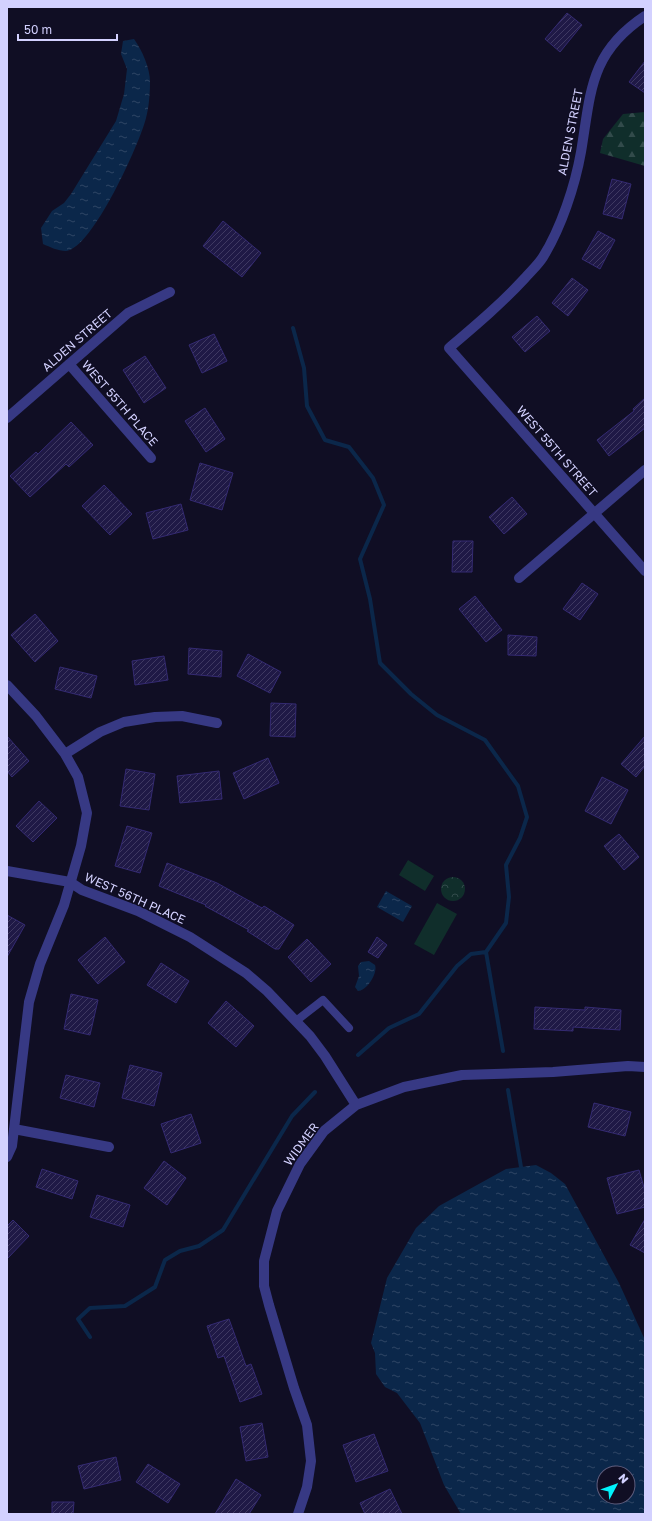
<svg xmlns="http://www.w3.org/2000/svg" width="652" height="1521" font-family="'Golos Text',sans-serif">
	<defs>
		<pattern id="forest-firs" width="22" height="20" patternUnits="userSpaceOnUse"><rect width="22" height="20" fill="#102e2b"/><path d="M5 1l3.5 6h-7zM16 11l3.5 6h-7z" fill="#324b4b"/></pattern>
		<pattern id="park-crowns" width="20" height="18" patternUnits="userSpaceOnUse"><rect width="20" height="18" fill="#102e2b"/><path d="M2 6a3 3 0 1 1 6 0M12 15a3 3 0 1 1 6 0" fill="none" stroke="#324b4b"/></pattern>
		<pattern id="water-ripples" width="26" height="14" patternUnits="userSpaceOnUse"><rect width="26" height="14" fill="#0b274a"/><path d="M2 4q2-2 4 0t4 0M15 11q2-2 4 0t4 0" fill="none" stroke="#2e4565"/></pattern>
		<pattern id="building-hatch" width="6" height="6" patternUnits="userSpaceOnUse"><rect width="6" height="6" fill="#1f1946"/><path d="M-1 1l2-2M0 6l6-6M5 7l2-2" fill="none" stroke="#3f3962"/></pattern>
	</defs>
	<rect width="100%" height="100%" fill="#100e24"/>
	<!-- grass -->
	<path fill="#102e2b" d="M408,860l26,16 -9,15 -26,-16z
		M437,903l20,11 -23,41 -20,-11z"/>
	<!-- forest -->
	<path fill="url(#forest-firs)" d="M645,112v54l-45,-13 3,-14 20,-25z"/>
	<!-- park -->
	<path fill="url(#park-crowns)" d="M441 889a12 12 0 1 1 24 0a12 12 0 1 1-24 0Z"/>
	<!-- water -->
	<path fill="url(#water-ripples)" fill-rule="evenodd" d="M134,39c8,11 16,29 16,43 0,11 -1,25 -4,36 -6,25 -54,131 -80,133 -8,0 -16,-4 -23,-7l-2,-16 11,-17 12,-8 7,-9 45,-73 8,-27 3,-25 -6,-15 2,-13z
		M386,891l26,15 -9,16 -26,-15z
		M369,961l6,4c3,8 -8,26 -17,26l-3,-4 4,-11 -1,-10 3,-4z
		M536,1165l15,8 14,11 54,99 26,57v174h-184l-17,-29 -24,-62 -23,-30 -12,-6 -9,-13 -1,-21 -4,-10 16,-65 29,-50 23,-22 67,-37zM604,1473h24v24h-24z"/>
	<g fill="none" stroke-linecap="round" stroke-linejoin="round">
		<!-- stream -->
		<path stroke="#0b274a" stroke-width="4" d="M293,328l11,40 3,38 18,34 24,7 24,31 11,27 -24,54 10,40 10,64 31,31 26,21 48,25 33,46 9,31 -7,21 -14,27 3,32 -3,26 -20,29 17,99
			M358,1055l31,-27 30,-14 38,-48 14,-12 15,-2
			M508,1090l13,77
			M90,1337l-12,-18 12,-11 35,-2 30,-19 10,-27 15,-9 19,-5 24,-16 69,-114 23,-24"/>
	</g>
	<!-- building -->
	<path fill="url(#building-hatch)" stroke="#342a72" d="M567,13l15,12 -22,27 -15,-13z
		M645,61v32l-16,-11z
		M612,179l19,5 -9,35 -19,-5z
		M223,221l38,32 -19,24 -39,-31z
		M598,231l17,9 -15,29 -18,-10z
		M572,278l16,12 -20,26 -16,-13z
		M537,316l13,15 -25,21 -13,-15z
		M214,334l13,27 -25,12 -13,-28z
		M145,356l21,32 -22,15 -21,-33z
		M645,398v30l-36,28 -12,-16 37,-29 -1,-2z
		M205,408l20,31 -19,13 -21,-31z
		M71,422l22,23 -24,22 -3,-3 -36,33 -20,-21 26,-24 2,2z
		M200,463l33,10 -11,37 -32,-10z
		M104,485l28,29 -22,21 -28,-29z
		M512,497l15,17 -23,20 -15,-17z
		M181,504l7,26 -35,9 -7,-26z
		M453,541h20l-1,31h-20z
		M582,583l16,11 -18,26 -17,-11z
		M475,596l27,34 -16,12 -27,-33z
		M35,614l23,27 -23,21 -24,-27z
		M508,635l29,2 -1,19 -28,-1z
		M189,648l33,3 -1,26 -33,-3z
		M248,654l33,18 -11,21 -33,-17z
		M164,656l4,24 -33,5 -3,-24z
		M60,667l37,9 -6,22 -36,-9z
		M271,703l25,1 -1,33 -25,-1z
		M7,736l22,25 -17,16 -5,-6z
		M645,736v30l-9,11 -15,-13z
		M268,758l11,25 -35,16 -11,-26z
		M126,769l29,5 -6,36 -29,-4z
		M219,771l3,28 -42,4 -3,-27z
		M602,777l26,13 -17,34 -26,-13z
		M39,801l18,17 -24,24 -17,-16z
		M127,826l25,7 -12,40 -25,-7z
		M619,834l20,23 -15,13 -20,-24z
		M167,863l50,20 45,25 2,-2 30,19 -15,24h-4l-28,-18 2,-1 -44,-24 1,-1 -47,-19z
		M7,915l18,10 -18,32z
		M105,937l20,25 -27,22 -20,-24z
		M377,937l10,8 -9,13 -10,-6z
		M307,939l24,25 -20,18 -23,-25z
		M161,963l28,18 -13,22 -29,-18z
		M71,994l27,6 -8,35 -26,-6z
		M226,1001l28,25 -18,21 -28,-24z
		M535,1007l50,3v-3l36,3 -1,20 -47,-3v4l-39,-2z
		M130,1065l32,8 -8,33 -32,-8z
		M66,1075l34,8 -6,24 -34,-9z
		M594,1103l37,9 -6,24 -37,-9z
		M191,1114l10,29 -30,10 -10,-29z
		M164,1161l22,17 -19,27 -23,-17z
		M42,1169l36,12 -6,18 -36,-12z
		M639,1170l6,21v16l-28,7 -10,-36z
		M97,1195l33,10 -7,22 -33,-10z
		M645,1219v34l-15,-8z
		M13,1220l16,16 -22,23v-33z
		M229,1319l17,47 5,-2 11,30 -22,8 -16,-46 -6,2 -11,-32z
		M262,1423l6,34 -22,4 -6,-34z
		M374,1434l14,37 -32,11 -13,-37z
		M116,1457l5,23 -37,9 -6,-23z
		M148,1464l32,20 -12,19 -32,-21z
		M236,1479l25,16 -12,19h-34z
		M390,1489l12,25h-37l-5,-11z
		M52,1502h22l-1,12h-21z"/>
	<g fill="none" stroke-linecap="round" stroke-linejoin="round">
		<!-- lane -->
		<path stroke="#373984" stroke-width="8" d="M296,1021l27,-21 26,28"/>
		<!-- street -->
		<path stroke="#373984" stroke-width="10" d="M645,16c-56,37 -54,77 -64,136 -6,34 -20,76 -38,105 -5,8 -12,14 -18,21 -24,26 -49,47 -76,70l196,223
			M69,364l82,94
			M7,418l121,-105 42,-21
			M519,578l126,-108
			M7,685l29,31 29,38 13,23 9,36 -6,33 -17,59 -24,59 -11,38 -17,144 -5,11
			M65,754l35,-22 24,-10 31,-5 27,-1 35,7
			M7,871l63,11 12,8 56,21 52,26 56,36 21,18 43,45 15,20 31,49
			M14,1129l95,18
			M298,1514l9,-27 4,-26 -4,-36 -13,-37 -25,-83 -5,-19v-25l13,-50 23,-47 24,-33 32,-26 48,-18 58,-12 91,-3 75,-6 17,1"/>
	</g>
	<g text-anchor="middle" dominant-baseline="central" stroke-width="3" stroke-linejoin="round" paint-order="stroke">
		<!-- street labels -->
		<g font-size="12" fill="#d3d1ff" stroke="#100e24">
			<text transform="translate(570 132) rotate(-79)">ALDEN STREET</text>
			<text transform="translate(77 340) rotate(-41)">ALDEN STREET</text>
			<text transform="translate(120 403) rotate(49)">WEST 55TH PLACE</text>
			<text transform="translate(557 451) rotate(49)">WEST 55TH STREET</text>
			<text transform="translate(135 898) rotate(24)">WEST 56TH PLACE</text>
			<text transform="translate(301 1144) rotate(-54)">WIDMER</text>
		</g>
	</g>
	<!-- border -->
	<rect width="652" height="1521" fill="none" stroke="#d3d1ff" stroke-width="16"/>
	<!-- north arrow -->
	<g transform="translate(616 1485) rotate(49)"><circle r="19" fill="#100e24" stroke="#5e5c7c"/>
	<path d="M0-3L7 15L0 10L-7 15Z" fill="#00f3fc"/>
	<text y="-6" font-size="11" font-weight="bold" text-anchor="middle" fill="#d3d1ff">N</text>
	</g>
	<!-- scale -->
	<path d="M18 34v6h99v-6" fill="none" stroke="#d3d1ff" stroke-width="2"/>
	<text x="24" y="34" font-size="12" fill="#d3d1ff" stroke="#100e24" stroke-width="3" paint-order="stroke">50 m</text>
</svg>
